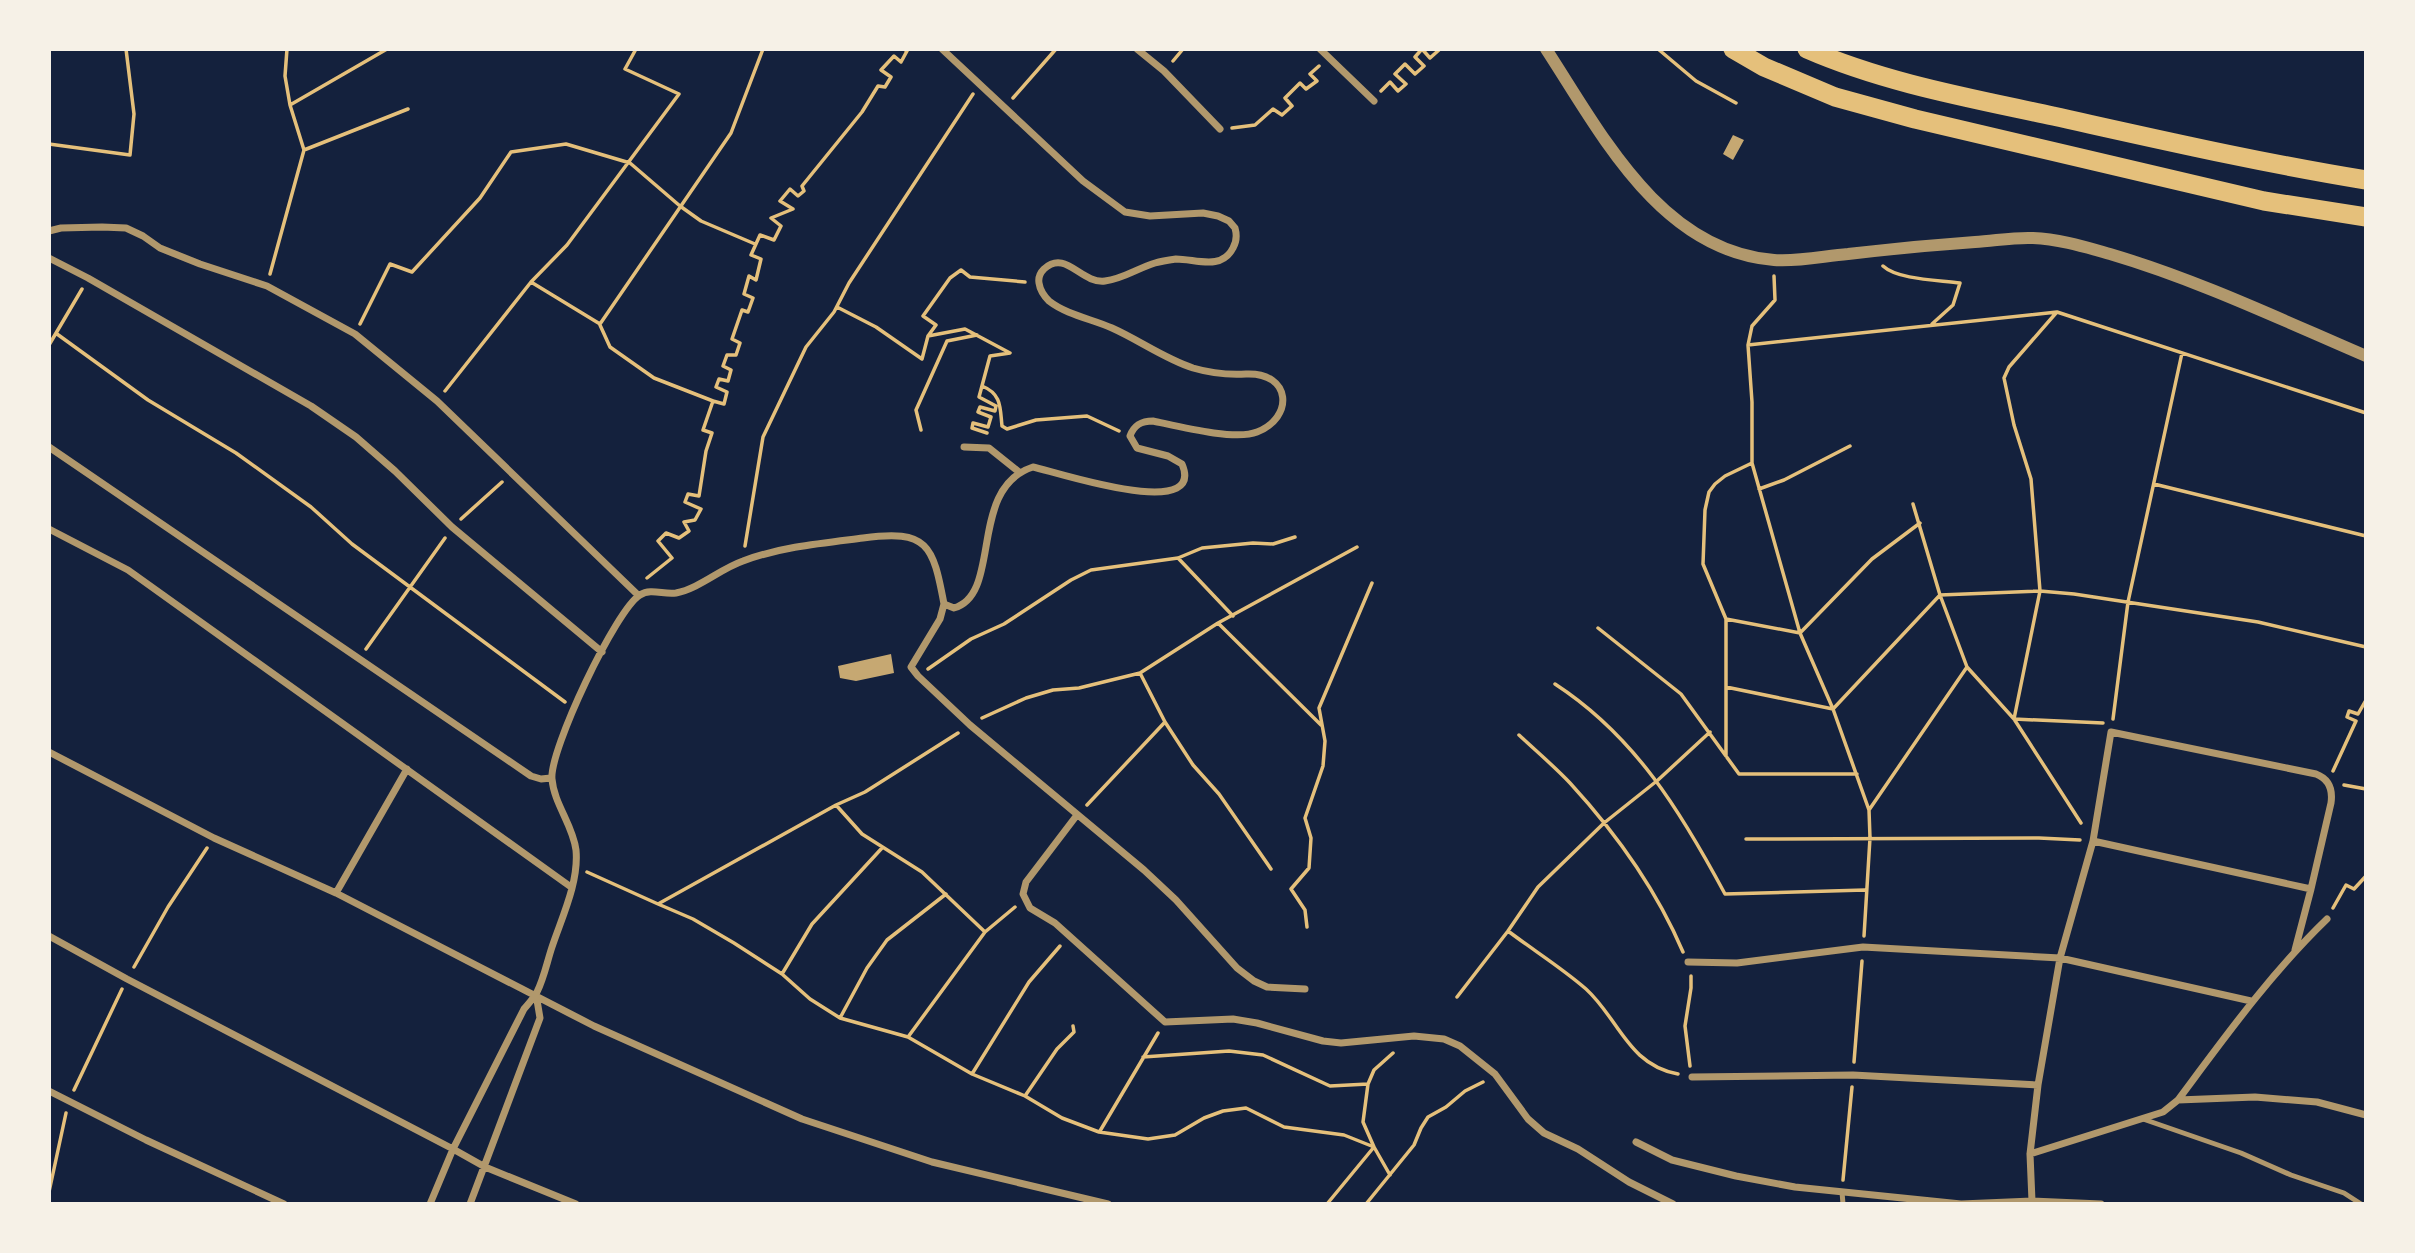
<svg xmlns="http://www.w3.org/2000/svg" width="2415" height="1253" font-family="'PT Sans',sans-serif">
	<rect width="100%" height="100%" fill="#14213d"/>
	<!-- building -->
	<path fill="#c6a872" d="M1733,135l11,5 -11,20 -10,-6z
		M891,654l3,19 -38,8 -16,-3 -2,-12z"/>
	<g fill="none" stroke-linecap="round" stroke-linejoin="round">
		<!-- path -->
		<path stroke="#e5c07b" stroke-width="3.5" d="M1658,49l38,32 40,22
			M1173,61l10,-12
			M1381,91l9,-9 8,9 8,-7 -11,-10 10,-10 10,10 9,-8 -9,-9 7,-8 8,9 10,-9
			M1013,98l43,-49
			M290,105l97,-56
			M1232,128l23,-3 18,-16 9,6 10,-9 -7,-8 15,-15 6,6 11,-8 -7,-7 9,-8
			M49,144l81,11 4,-41 -8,-65
			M304,150l104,-41
			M1883,266c15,14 57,14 77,17l-7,22 -21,19
			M270,274l34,-124 -14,-45 -5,-29 2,-27
			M1774,276l1,24 -23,26 -4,19 4,57v61l48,170 33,76 36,101 1,28 -6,98
			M531,282l69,42 131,-191 32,-84
			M837,307l39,20 46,32 6,-23 8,-11 -13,-9 27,-38 11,-8 9,7 55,5
			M360,324l30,-60 22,8 68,-74 31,-46 55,-8 64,19 50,43 21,15 54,23
			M600,325l10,22 44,31 59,23
			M57,334l91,66 88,53 75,54 41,37 213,158
			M928,336l37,-7 45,24 -20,3 -11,41 17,9 -1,5 -15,-4 -2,5 13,5 -3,10 -15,-4 -1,5 15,5
			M49,345l33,-56
			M1748,345l309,-33 309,101
			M982,386c20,8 18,22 20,40l5,3 29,-9 51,-4 32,15
			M445,391l86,-109 36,-37 112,-151 -54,-25 11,-20
			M921,430l-5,-20 31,-69 30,-6
			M2154,484l212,52
			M1759,489l25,-9 66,-34
			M1913,504l27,91 27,72 47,52 67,104
			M461,519l41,-37
			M745,546l18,-109 43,-90 28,-35 15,-29 124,-189
			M1178,558l55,58
			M647,578l25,-20 -14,-17 8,-8 13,5 10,-7 -5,-9 11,-2 6,-11 -16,-7 3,-8 11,2 7,-45 6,-18 -9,-3 10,-29 11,3 3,-12 -11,-5 3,-8 9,2 3,-11 -8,-4 4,-11h9l4,-12 -8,-4 10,-29 6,2 5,-14 -9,-4 5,-18 7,4 5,-21 -10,-4 9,-20 14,5 7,-14 -10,-8 22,-9 -13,-8 10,-12 8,7 6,-5 -2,-5 60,-74 16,-26 7,1 6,-10 -10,-7 13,-14 7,6 6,-11 -3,-2
			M1726,619l74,14 72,-74 48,-36
			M1218,623l103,102
			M1598,628l83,66 58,80h118
			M366,649l79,-111
			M928,669l43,-30 33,-15 67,-44 20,-10 87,-12 24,-10 51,-5 20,1 22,-7
			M1555,684c80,52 126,128 170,210l140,-4
			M1726,687l107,22 107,-114 100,-4 34,3 184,28 108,25
			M982,718l44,-20 27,-8 26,-2 61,-15 78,-50 139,-76
			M2014,719l26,-128 -9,-112 -17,-54 -10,-47 5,-11 47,-54
			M2014,719l89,4
			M2113,719l15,-117 54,-249
			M1165,722l28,43 26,29 52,75
			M1519,735c17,16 35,31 51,48 45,49 87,108 113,169
			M1726,756v-137l-23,-55 2,-54 4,-18 6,-8 10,-8 27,-13
			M2333,771l23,-50 -9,-4 2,-6 9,3 8,-14
			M2344,785l22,4
			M836,805l26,29 60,38 63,60
			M1087,805l78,-83 -25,-49
			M1869,810l98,-143
			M1746,839l293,-1 41,2
			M587,872l71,32 178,-99 29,-13 93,-59
			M658,904l35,15 41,24 48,31 28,25 30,19 68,19 64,37 53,22 37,22 37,14 49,7 27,-4 29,-17 19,-7 23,-3 38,19 60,8 30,12 16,28
			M2333,908l13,-23 8,4 12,-13
			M1307,927l-2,-17 -14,-21 18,-21 2,-30 -6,-20 18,-52 2,-25 -6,-33 53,-125
			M1508,931c25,19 54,37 78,58 33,30 42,76 92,85
			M134,967l34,-60 39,-59
			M782,974l30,-50 70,-76
			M1457,997l51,-66 30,-44 66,-64 54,-43 52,-48
			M840,1018l27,-50 20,-28 59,-46
			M908,1037l77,-105 30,-25
			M1143,1057l86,-6 34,4 67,31 38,-2
			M1854,1062l8,-101
			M1690,1066l-5,-40 6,-38v-12
			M972,1074l57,-92 31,-36
			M74,1090l48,-101
			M1025,1096l32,-47 17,-17 -1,-6
			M1100,1131l58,-98
			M1843,1180l9,-93
			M49,1192l17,-79
			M1327,1204l47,-57 -11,-25 5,-38 6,-14 19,-17
			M1366,1204l48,-59 7,-17 7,-11 18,-10 19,-16 18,-9"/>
		<!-- service -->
		<path stroke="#b1986c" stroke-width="5" d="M2143,1119l98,34 50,22 53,18 17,11
			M1842,1192l1,12"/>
		<!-- minor -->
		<path stroke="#b1986c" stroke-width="7" d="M1137,49l27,22 56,58
			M1320,49l54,52
			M49,231l12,-3 41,-1 24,1 17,8 17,12 40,16 67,22 88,48 82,67 201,194
			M49,258l39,20 223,128 45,31 39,34 57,56 150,125
			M49,447l482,329 10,3 10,-1
			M964,447l25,1 30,24
			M49,529l79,41 443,317
			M944,604l-4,15 -29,48 7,9 52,49 174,145 32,30 61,68 17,13 13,6 38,2
			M49,752l165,86 122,55 258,133 208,93 130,43 176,42
			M1077,815l-51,67 -3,12 7,14 25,15 110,99 68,-3 24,4 66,18 18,2 73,-7 30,3 16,7 35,28 33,45 16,14 34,16 51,33 44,22
			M2093,841l218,48
			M336,893l71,-124
			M49,936l78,43 326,170 32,18 91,37
			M1688,962l49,1 126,-16 197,11 191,43
			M1692,1077l161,-2 185,10
			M49,1091l97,49 138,64
			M2178,1100l77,-3 62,5 49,13
			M1636,1142l36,18 64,16 59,11 166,17 71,-3 69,3
			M2030,1154l133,-42 15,-12c47,-63 92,-126 149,-181
			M2032,1201l-2,-47 8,-69 22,-127 33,-117 18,-109 205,42c13,5 17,15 15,29l-20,86 -16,61
			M430,1204l23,-55 71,-140c4,-5 10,-11 13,-17 7,-14 10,-30 15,-45 10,-30 27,-65 24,-97 -3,-25 -22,-46 -24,-71 -3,-28 64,-170 88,-184 11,-7 24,0 36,-2 24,-5 44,-24 67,-32 37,-14 80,-18 120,-23 65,-9 70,7 81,66l10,4c49,-14 13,-120 79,-141 20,4 174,56 149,-3l-14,-8 -31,-8 -7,-12c4,-11 11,-15 23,-15 24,5 82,20 104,11 37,-14 35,-60 -11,-58 -17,1 -36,-1 -53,-6 -28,-9 -54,-28 -81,-40 -20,-9 -45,-13 -63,-27 -4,-4 -9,-11 -10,-18 -1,-6 1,-10 5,-14 22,-20 37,15 61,12 18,-2 33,-13 50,-18 7,-2 14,-3 21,-4 20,0 45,12 57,-11 4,-7 4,-13 2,-20l-6,-7 -11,-5 -15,-3 -53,3 -25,-4 -42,-31 -141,-132
			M470,1204l70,-186 -4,-24"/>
		<!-- tertiary -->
		<path stroke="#b1986c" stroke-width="12" d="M1546,49c55,84 114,202 228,211 24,2 50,-4 74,-6 42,-5 84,-9 127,-12 19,-1 39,-5 58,-4 26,1 52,9 77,16 88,26 172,66 256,102"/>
		<!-- motorway -->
		<path stroke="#e5c07b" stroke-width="19" d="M1733,49l31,18 71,30 80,22 349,82 102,16
			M1807,49c78,34 163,49 246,67 104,23 208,47 313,64"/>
	</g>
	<!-- border -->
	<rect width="2415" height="1253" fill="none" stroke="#f6f1e7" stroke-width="102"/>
</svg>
